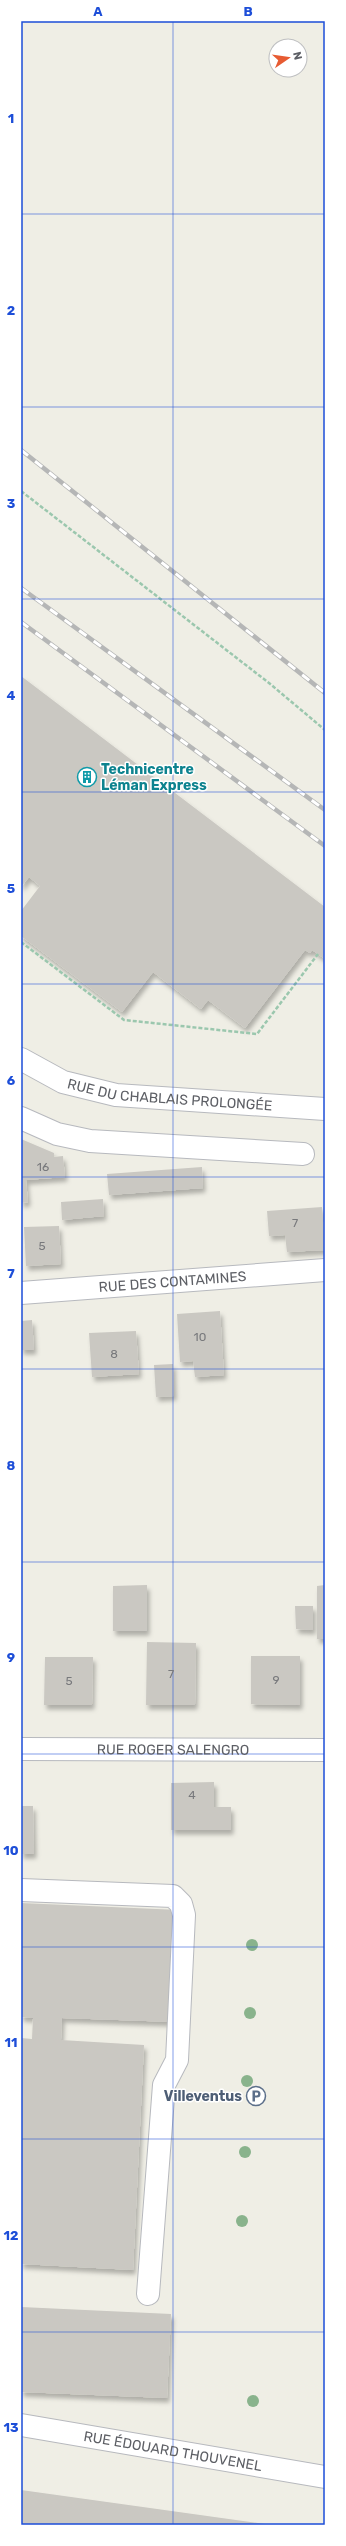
<svg xmlns="http://www.w3.org/2000/svg" width="346" height="2546" font-family="Rubik,sans-serif">
	<defs>
		<filter id="shadow"><feDropShadow dx="2.5" dy="4.5" stdDeviation="2" flood-color="#0004"/></filter>
	</defs>
	<rect width="100%" height="100%" fill="#efeee5"/>
	<!-- building -->
	<path fill="#cac8c2" filter="url(#shadow)" d="M21,676l304,231v52l-13,-9 -2,3 -5,-3 -60,78 -37,-28 -7,9 -48,-37 -31,40 -101,-76v-25l19,-25 -11,-9 -8,10z
		M21,1139l33,14v4l9,-1 2,21 -39,3 2,22 -7,1z
		M202,1167l1,21 -94,7 -2,-21z
		M103,1199l1,17 -42,4 -1,-18z
		M322,1207l3,43 -38,2 -2,-17 -16,1 -2,-25z
		M59,1226l2,38 -35,2 -2,-39z
		M220,1311l4,64 -29,2 -2,-16 -13,1 -3,-48z
		M32,1320l2,30h-13v-29z
		M136,1331l3,43 -47,3 -3,-44z
		M173,1364l1,32 -18,1 -2,-32z
		M147,1585v46h-34v-45z
		M325,1585v54h-8v-53z
		M295,1606h18v24l-17,-1z
		M147,1642l49,1 -1,62h-49z
		M251,1656h49v49l-49,-1z
		M45,1657h48l-1,48h-48z
		M214,1782v25h17v23h-60v-47z
		M21,1806h12l1,48h-13z
		M21,1903l158,7 -5,112 -112,-4 -1,22 83,5 -11,225 -112,-6v-226l11,1 1,-21 -12,-1z
		M21,2307l150,7 -4,84 -146,-6z
		M21,2490l244,34v1h-244z"/>
	<g fill="none" stroke-linecap="round" stroke-linejoin="round">
		<!-- minor casing -->
		<g stroke="#b7b9be" stroke-width="24">
			<g id="minor">
				<path id="s1" d="M21,1059l42,23 53,13 209,14"/>
				<path d="M21,1118l36,16 33,7 213,13"/>
				<path id="s2" d="M21,1293l304,-23"/>
				<path id="s3" d="M21,1749l304,1"/>
				<path d="M21,1890l152,6 8,8 3,11 -7,145 -13,25 -16,209"/>
				<path id="s4" d="M21,2425l304,52"/>
			</g>
		</g>
		<!-- path -->
		<path stroke="#9bc7ae" stroke-width="2.5" stroke-dasharray="4 2" stroke-linecap="butt" d="M21,491l248,192 56,47
			M21,942l103,78 133,14 61,-80"/>
		<!-- minor -->
		<use href="#minor" stroke="#fff" stroke-width="22"/>
		<!-- rail casing -->
		<g stroke="#b5b6b6" stroke-width="4.5">
			<path id="rail" d="M21,450l304,243
				M21,588l304,222
				M21,622l304,224"/>
		</g>
		<!-- rail -->
		<use href="#rail" stroke="#fff" stroke-width="3" stroke-dasharray="9" stroke-linecap="butt"/>
	</g>
	<!-- trees -->
	<g fill="#89b38c">
		<circle cx="252" cy="1945" r="6"/>
		<circle cx="250" cy="2013" r="6"/>
		<circle cx="247" cy="2081" r="6"/>
		<circle cx="245" cy="2152" r="6"/>
		<circle cx="242" cy="2221" r="6"/>
		<circle cx="253" cy="2401" r="6"/>
	</g>
	<!-- grid -->
	<path fill="none" stroke="#1d4ed8" stroke-width="1" stroke-opacity="0.55" d="M173,21v2504M21,214h304M21,407h304M21,599h304M21,792h304M21,984h304M21,1177h304M21,1369h304M21,1562h304M21,1754h304M21,1947h304M21,2139h304M21,2332h304"/>
	<!-- icons -->
	<defs>
		<g id="building-ring" transform="scale(1)"><circle r="9.5" fill="#fff" stroke="#0f9aa8" stroke-width="1.5"/><path d="M-4-6H4V6H1V3H-1V6H-4ZM-2.5-4.3h1.7v1.8h-1.7ZM.8-4.3h1.7v1.8H.8ZM-2.5-1h1.7V.8h-1.7ZM.8-1h1.7V.8H.8Z" fill="#0f9aa8"/></g>
		<g id="parking-ring" transform="scale(1)"><circle r="9.5" fill="#fff" stroke="#5c6f8a" stroke-width="1.5"/><path d="M-3.5-5.5H1a3.5 3.5 0 0 1 0 7H-1V5.5H-3.5ZM-1-3.4V-.6H.8a1.4 1.4 0 0 0 0-2.8Z" fill="#5c6f8a"/></g>
	</defs>
	<g fill-rule="evenodd">
		<use href="#building-ring" x="87" y="777"/>
		<use href="#parking-ring" x="256" y="2096"/>
	</g>
	<g text-anchor="middle" dominant-baseline="central" stroke-width="3" stroke-linejoin="round" paint-order="stroke">
		<!-- number labels -->
		<g font-size="12" fill="#78797c">
			<text x="43" y="1167">16</text>
			<text x="295" y="1223">7</text>
			<text x="42" y="1246">5</text>
			<text x="200" y="1337">10</text>
			<text x="114" y="1354">8</text>
			<text x="171" y="1674">7</text>
			<text x="276" y="1680">9</text>
			<text x="69" y="1681">5</text>
			<text x="192" y="1795">4</text>
		</g>
		<!-- culture labels -->
		<g font-size="14" font-weight="bold" fill="#0d838f" stroke="#fff" text-anchor="start">
			<text x="101" y="769">Technicentre<tspan x="101" dy="16">Léman Express</tspan></text>
		</g>
		<!-- street labels -->
		<g font-size="14" fill="#5d5f65" stroke="#fff">
			<text stroke="none"><textPath href="#s1" startOffset="156">RUE DU CHABLAIS PROLONGÉE</textPath></text>
			<text stroke="none"><textPath href="#s2" startOffset="152">RUE DES CONTAMINES</textPath></text>
			<text stroke="none"><textPath href="#s3" startOffset="152">RUE ROGER SALENGRO</textPath></text>
			<text stroke="none"><textPath href="#s4" startOffset="154">RUE ÉDOUARD THOUVENEL</textPath></text>
		</g>
		<!-- service labels -->
		<g font-size="14" font-weight="bold" fill="#4e5e75" stroke="#fff" text-anchor="end">
			<text x="242" y="2096">Villeventus</text>
		</g>
	</g>
	<!-- border -->
	<rect width="346" height="2546" fill="none" stroke="#ffffff" stroke-width="44"/>
	<!-- north arrow -->
	<g transform="translate(288 58) rotate(77)"><circle r="19" fill="#ffffff" stroke="#bebfc1"/>
	<path d="M0-3L7 15L0 10L-7 15Z" fill="#e75b32"/>
	<text y="-6" font-size="11" font-weight="bold" text-anchor="middle" fill="#5d5f65">N</text>
	</g>
	<rect x="22" y="22" width="302" height="2502" fill="none" stroke="#1d4ed8" stroke-width="1.5"/>
	<g font-size="13" text-anchor="middle" font-weight="bold" fill="#1d4ed8">
		<text x="98" y="16">A</text>
		<text x="248" y="16">B</text>
		<text x="11" y="123">1</text>
		<text x="11" y="315">2</text>
		<text x="11" y="508">3</text>
		<text x="11" y="700">4</text>
		<text x="11" y="893">5</text>
		<text x="11" y="1085">6</text>
		<text x="11" y="1278">7</text>
		<text x="11" y="1470">8</text>
		<text x="11" y="1662">9</text>
		<text x="11" y="1855">10</text>
		<text x="11" y="2047">11</text>
		<text x="11" y="2240">12</text>
		<text x="11" y="2432">13</text>
	</g>
</svg>
